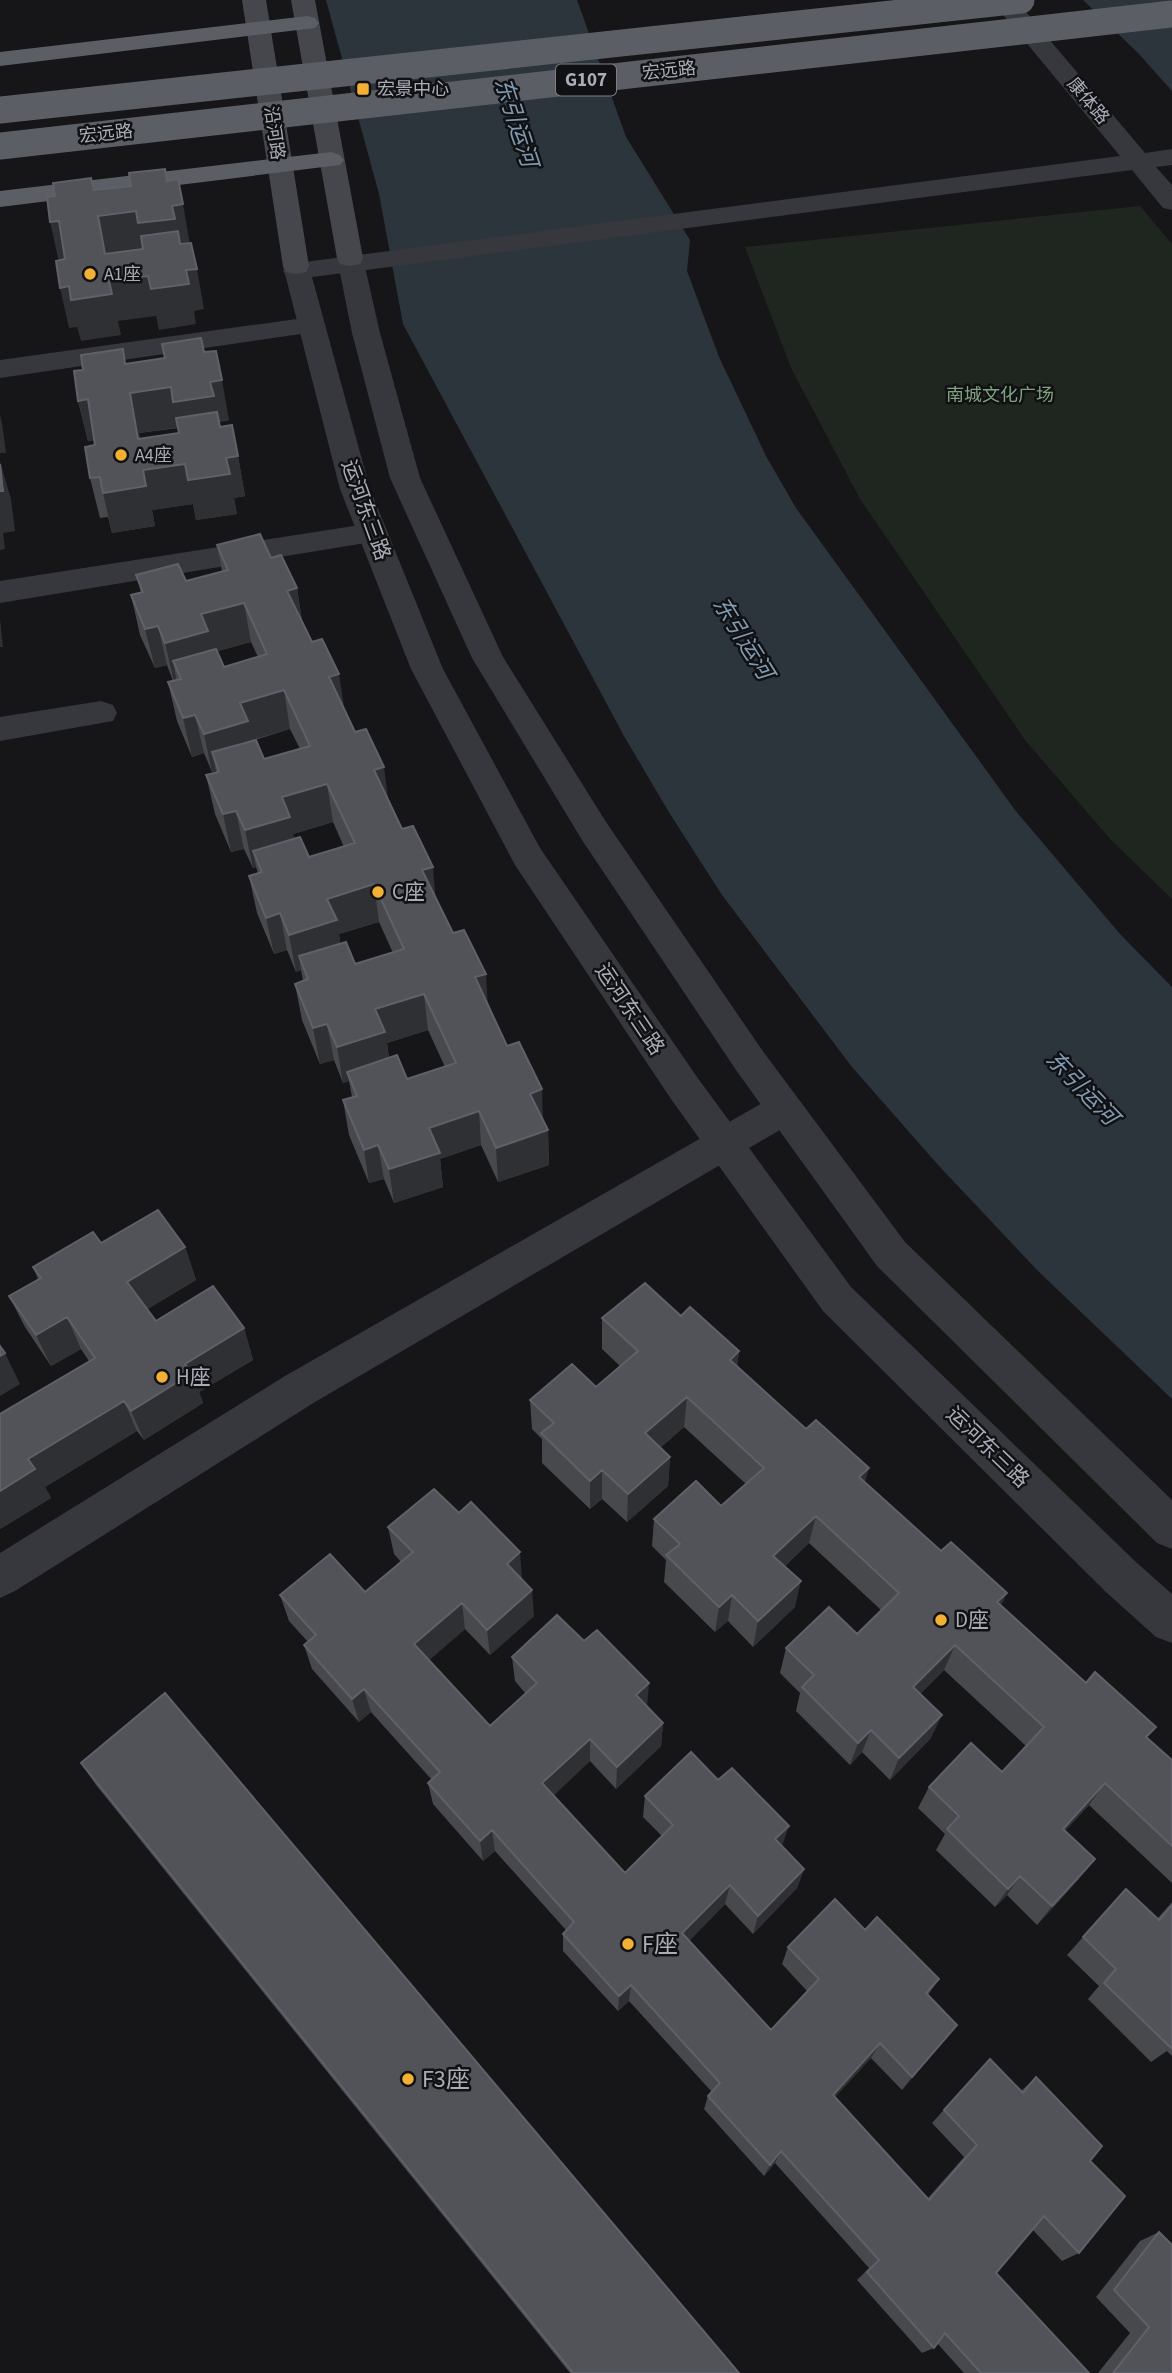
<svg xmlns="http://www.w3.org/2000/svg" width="1172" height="2373" font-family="'Source Sans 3','Noto Sans SC',sans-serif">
	<rect width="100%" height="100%" fill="#161618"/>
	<!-- green -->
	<path fill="#1e261f" d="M1140,206l32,38v655l-61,-59 -86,-100 -165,-241 -69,-131 -46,-121z"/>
	<!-- water -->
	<path fill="#2c353c" d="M326,0h251l49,137 64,103 -3,31 32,86 47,99 30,52 219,302 105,124 52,53v412l-135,-129 -98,-104 -87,-99 -130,-172 -52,-81 -46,-78 -221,-412 -24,-130z
		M1083,0h89v91l-33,-37z"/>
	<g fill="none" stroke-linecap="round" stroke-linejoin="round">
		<!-- minor -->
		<path fill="#37383d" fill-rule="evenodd" d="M991,0h25l129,153 27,-4v16l-16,2 16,18v25l-9,-2 -31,-38 -835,109 -10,-2 -4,-6 4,-6 10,-2 823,-107z
			M311,317l10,2 4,6 -4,6 -321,47v-18z
			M373,523l11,3 4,7 -4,7 -384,63v-22z
			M101,701l12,4 4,8 -4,8 -113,20v-24z
			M784,1094l13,4 6,11 -6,11 -482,282 -300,189 -15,7v-45l285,-177 486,-278z"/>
		<!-- tertiary -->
		<path fill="#37383d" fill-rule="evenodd" d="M350,250l10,2 3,6 17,75 40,145 83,179 103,165 156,228 143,192 267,258v49l-15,-6 -280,-277 -141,-196 -154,-230 -110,-182 -82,-180 -38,-145 -15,-75 3,-6z
			M296,258l10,2 3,6 61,223 73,180 97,179 157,229 154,210 286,276 35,31v49l-16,-6 -49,-44 -284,-282 -152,-212 -156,-234 -104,-196 -71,-180 -57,-223 3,-6z"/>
		<!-- secondary -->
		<path fill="#45474d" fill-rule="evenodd" d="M242,0h24l43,266 -3,6 -10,2 -10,-2 -3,-6z
			M291,0h24l48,258 -3,6 -10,2 -10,-2 -3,-6z"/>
		<!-- trunk -->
		<path fill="#5b5e65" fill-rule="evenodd" d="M307,16l8,2 4,5 -4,5 -315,38v-14z
			M331,152l9,3 4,5 -4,5 -340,42v-16z"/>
		<!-- trunk-bridge -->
		<path stroke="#5b5e65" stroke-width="27" d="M0,110l1021,-110
			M0,146l1172,-132"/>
	</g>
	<!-- wall -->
	<path fill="#47494d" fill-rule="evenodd" d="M204,352l25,68 -10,2 1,5 18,29 7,40 -11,2 3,16 -41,6 -3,-16 -41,6 3,16 -43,7 -4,-16 -8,1 -10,-40 5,-33 -1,-5 -6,1 -10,-40 48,-37zM178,428l1,5 -39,6 -1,-6z
		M217,545l54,13 26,30 5,33 246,509 1,35 -51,17 -17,-37 -41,14 3,28 -49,16 -10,-24 -15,4 -20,-48 -6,-35 9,-3 -3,-16 -6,2 -9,-23 -14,4 -18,-44 -7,-36 8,-4 -2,-10 -5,2 -9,-22 -13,4 -17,-41 -8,-37 9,-3 -2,-6 -3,1 -9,-19 -13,3 -16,-38 -9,-39 10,-2v-2l-4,1 -8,-19 -12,4 -15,-36 -9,-39 5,-1 -6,-16 -12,3 -15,-33 -9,-40 10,-2 -5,-18 50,6 36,-10zM251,642l7,15 -34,10 -7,-16zM290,729l10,20 -36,10 -12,-18zM333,822l11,25 -35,10 -15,-18 -1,-5zM379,922l14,31 -38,11 -15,-20 -1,-10zM428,1030l17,37 -38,12 -18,-21 -2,-15z
		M101,1243l84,4 11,33 -49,29 9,12 88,7 9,32 -54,32 4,11 -59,37 -7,-9 -92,56 6,11 -51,31 89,-168 -8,-12 -30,17 -26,-39 -16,-31 29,-17 -5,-12z
		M681,1316l58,35 -2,16 435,393v123l-83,-78 -24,26 14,48 -42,46 -30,-30 -12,12 -59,-57 9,-16 -27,-26 11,-21 73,-15 24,-26 -82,-76 -24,24 11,44 -41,42 -28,-28 -12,13 -54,-54 4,-18 -20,-20 6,-25 71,-14 24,-24 -72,-67 -24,23 10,41 -42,40 -25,-26 -13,11 -51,-50 2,-22 -14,-14 2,-27 67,-13 25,-22 -62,-57 -24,21 10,9 -2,29 -41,36 -25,-23 -12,10 -48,-46v-24l-10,-10 -2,-29 66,-13 24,-21 -18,-17v-31z
		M388,1527l134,52 12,37 -44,39 -25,-26 -36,31 61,66 36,-32 -11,-13 -3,-24 135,50 16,16 -2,23 -45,43 -26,-28 -37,34 72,78 37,-37 -19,-19 2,-21 137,50 22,23 -7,19 -44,46 -28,-30 -36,37 82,89 36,-39 -25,-27 6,-17 77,-17 74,49 -11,16 29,30 -55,65 -31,-32 -36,39 93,101 36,-41 -32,-34 45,-50 13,-14 31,32 15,-14 54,84 -11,92 -17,8 -29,-31 -37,43 93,100h-125l-27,-30 -3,5 -12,5 -65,-73 12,-12 -94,-105 -11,13 -60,-67 4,-13 4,-4 -83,-91 -11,10 -55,-60v-17l3,-4 -71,-79 -12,10 -50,-57 -5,-21 4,-3 -61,-68 -12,10 -47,-53 -8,-24 4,-3 -19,-21 -9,-26 85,-3 36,-30 -7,-8z
		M81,1763l658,610h-169l-474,-588z
		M1126,1889l31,30 15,-17v154l-5,-5 -16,11 -63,-63 11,-13 -32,-31z
		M1159,2232l13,141h-74l32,-40 -34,-36 44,-56z"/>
	<!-- shaded-wall -->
	<path fill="#2f3033" d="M183,204l7,41 -4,25 11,-1 7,40 -10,2 2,13 -37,6 -3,-14 -38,5 3,14 -40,6 -4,-14 -8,1 -9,-40 38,-72z
		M59,221l9,40 -9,1 -9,-40z
		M123,349l9,44 90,-13 7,40 -90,13 6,37 93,-14 7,40 -11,2 3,16 -41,6 -3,-16 -41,6 3,16 -43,7 -9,-40 35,-54z
		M88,399l9,41 -9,1 -10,-40z
		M0,415l2,8 4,30h-6z
		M0,461l11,38 4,32 -12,2 2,16 -5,1z
		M297,588l6,40 -16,-37z
		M244,603l7,39 -39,11 -39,8 4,21h-3l-9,-39 36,-29z
		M0,619l3,28h-3z
		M158,626l9,39 -12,3 -10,-39z
		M339,674l6,39 -16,-36z
		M284,690l6,39 -39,11 4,20 -43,-8 4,19 -4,1 -8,-38 36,-31z
		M195,715l9,38 -12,4 -9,-39z
		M384,767l5,38 -15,-35z
		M327,784l6,38 -40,12 4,21 -44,-4 3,16 -3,1 -8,-38 37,-33z
		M236,811l8,38 -13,3 -8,-38z
		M433,867l3,37 -14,-34z
		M374,884l5,38 -40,12 3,23 -43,-1 2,14 -5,2 -7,-37 38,-36z
		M280,913l7,37 -13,4 -8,-36z
		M486,974l2,36 -13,-33z
		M424,994l4,36 -41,13 3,24 -43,5 2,9 -6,2 -6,-36 38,-38z
		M327,1024l7,36 -14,4 -7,-36z
		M542,1089l1,35 -13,-30z
		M479,1111l2,34 -41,14 3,28 -49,16 -5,-34 40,-41z
		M548,1130l1,35 -51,17 -2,-34z
		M378,1145l6,34 -15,4 -5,-33z
		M185,1247l11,33 -56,34 -13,-32z
		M67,1317l14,32 -30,17 -15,-31z
		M244,1328l9,32 -54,32 4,11 -59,37 -13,-29 54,-47z
		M739,1351l-4,31 -5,-22z
		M5,1353l15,31 -20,12v-40z
		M687,1397l-3,30 -41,35 2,-29z
		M124,1401l13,30 -92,56 6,11 -51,31v-38l28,-32z
		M670,1457l-2,29 -41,36 1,-28z
		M869,1468l-8,28 -2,-19z
		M602,1470v29l-12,10v-28z
		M816,1516l-7,27 -41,39 5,-26z
		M520,1552l2,27 -15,-15z
		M801,1581l-6,26 -42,40 5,-26z
		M532,1590l2,26 -44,39 -3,-25z
		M1007,1593l-12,26 2,-17z
		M732,1595l-4,26 -13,11 4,-25z
		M462,1603l3,26 -46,40 -5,-25z
		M955,1645l-11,25 -41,41 10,-24z
		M649,1683l-2,24 -11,-12z
		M364,1689l7,23 -12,10 -7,-23z
		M942,1715l-11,23 -41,42 9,-22z
		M663,1723l-2,23 -45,43 1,-22z
		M871,1730l-9,22 -12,13 8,-22z
		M590,1739v22l-46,44 -2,-22z
		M1105,1783l-16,22 -41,44 15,-20z
		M789,1826l-7,20 -7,-7z
		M492,1830l3,21 -12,10 -3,-20z
		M1095,1859l-16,20 -42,46 15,-19z
		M804,1869l-7,19 -44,46 5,-18z
		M1020,1876l-13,19 -12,12 13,-18z
		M730,1885l-5,19 -46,47 3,-18z
		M631,1985l-2,16 -11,10 1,-15z
		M957,2025l-12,15 -43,50 10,-13z
		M880,2043l-9,15 -46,50 8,-13z
		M781,2151l-6,12 -11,13 6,-11z"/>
	<!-- building -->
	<path fill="#525359" stroke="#5f6168" stroke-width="2" d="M165,169l2,12 11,-2 5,25 -11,2 3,13 -37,4 -2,-12 -38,5 7,38 38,-5 -2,-13 37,-5 2,13 11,-1 6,26 -11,1 3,14 -38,5 -3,-13 -39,5 3,13 -41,6 -2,-14 -9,2 -4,-27 9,-2 -6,-38 -9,1 -3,-25 8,-1 -2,-13 38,-5 3,12 37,-4 -2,-13z
		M201,338l3,14 12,-1 6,29 -12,2 4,14 -41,6 -2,-15 -41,6 8,46 41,-6 -3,-15 41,-6 3,15 12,-2 6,31 -12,2 4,16 -42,6 -3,-16 -42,6 3,16 -43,7 -3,-16 -10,1 -5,-31 10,-2 -7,-46 -10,2 -4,-30 9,-1 -2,-15 42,-6 2,15 40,-6 -3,-14z
		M0,464l3,27h-3z
		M260,534l11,24 10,-3 16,33 -10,3 25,51 10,-3 17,35 -10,3 26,55 11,-3 18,38 -10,3 28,59 11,-3 20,41 -11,3 31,63 11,-3 22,44 -11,3 32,69 12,-4 23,47 -12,5 18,36 -52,18 -17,-37 -50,17 11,25 -51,16 -11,-24 -14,5 -21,-50 14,-4 -10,-24 50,-17 10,24 49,-16 -32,-69 -49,15 10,23 -48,15 -10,-23 -14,4 -18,-44 13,-5 -9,-23 47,-14 9,22 49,-15 -30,-65 -47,15 10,21 -48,15 -9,-22 -14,5 -17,-42 13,-4 -9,-21 47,-14 9,20 46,-14 -28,-59 -45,13 8,20 -45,13 -9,-19 -13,3 -17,-39 13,-3 -7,-20 44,-12 8,19 46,-13 -26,-56 -44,13 8,18 -44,13 -9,-19 -12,3 -15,-36 13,-3 -8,-18 43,-12 8,18 43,-13 -23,-51 -43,11 7,17 -43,12 -7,-17 -13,3 -14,-34 12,-3 -7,-17 42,-11 8,17 42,-11 -11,-25z
		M158,1210l27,37 -58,35 29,39 57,-35 31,42 -59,36 7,9 -61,38 -7,-10 -96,58 7,10 -35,22v-77l95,-56 -28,-41 -31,18 -27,-39 32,-18 -8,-11 60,-35 8,11z
		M645,1283l36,33 9,-9 49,44 -9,9 76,69 10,-9 53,48 -10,9 82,74 10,-9 56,51 -10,9 89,81 9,-11 61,55 -10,10 26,23v86l-67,-63 -42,46 32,30 -43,47 -32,-30 -12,13 -61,-60 12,-13 -30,-29 42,-44 31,29 42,-45 -89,-82 -42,42 29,28 -43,43 -28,-28 -13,13 -56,-56 12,-12 -28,-27 43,-41 28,27 42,-41 -83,-77 -43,40 28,25 -43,40 -26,-26 -13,12 -53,-52 14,-11 -26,-25 42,-38 25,25 43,-38 -77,-71 -42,36 25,24 -42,37 -26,-24 -12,11 -49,-48 13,-10 -24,-23 42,-36 24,23 42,-36 -36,-33z
		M0,1346l5,7 -5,3z
		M434,1489l25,24 12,-11 49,50 -13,12 25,26 -45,40 -25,-27 -48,41 76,82 47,-43 -25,-26 45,-42 27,26 13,-11 52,53 -13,12 27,28 -46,44 -27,-28 -48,44 83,90 48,-48 -28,-29 46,-44 27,28 14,-12 57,58 -14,13 29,30 -46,47 -28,-31 -48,48 89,97 48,-51 -31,-32 47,-48 30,31 12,-13 62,62 -13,14 31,32 -45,52 -32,-34 -47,52 96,105 48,-55 -33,-35 46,-51 33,34 13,-16 66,69 -12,15 35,35 -46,57 -35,-37 -48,57 93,100h-108l-36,-40 -11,15 -67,-76 12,-12 -98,-109 -11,14 -62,-69 12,-13 -89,-98 -12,11 -56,-62 11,-12 -82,-92 -12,11 -52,-58 12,-11 -76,-83 -12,10 -48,-54 12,-10 -36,-40 50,-41 35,38 48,-40 -25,-25z
		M165,1693l574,680h-166l-492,-610z
		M1126,1889l33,31 13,-15v141l-1,2 -67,-65 12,-14 -33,-32z
		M1159,2232l13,13v128h-59l36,-46 -35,-37z"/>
	<!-- markers -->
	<g fill="#f2b134" stroke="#111113" stroke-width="2.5">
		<rect x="356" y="82" width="14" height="14" rx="3.5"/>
		<circle cx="90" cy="274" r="7"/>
		<circle cx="121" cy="455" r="7"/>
		<circle cx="378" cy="892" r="7"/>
		<circle cx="162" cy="1377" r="7"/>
		<circle cx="941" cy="1620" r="7"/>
		<circle cx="628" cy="1944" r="7"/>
		<circle cx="408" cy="2079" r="7"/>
	</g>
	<g text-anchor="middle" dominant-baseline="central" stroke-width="5" stroke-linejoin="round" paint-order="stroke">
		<!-- far-street labels -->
		<g font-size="18" fill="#a8adb8" stroke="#111113">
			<text transform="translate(669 71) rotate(-6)">宏远路</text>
			<text transform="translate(1088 101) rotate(50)">康体路</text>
			<text transform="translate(274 133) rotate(82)">沿河路</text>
			<text transform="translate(106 134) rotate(-6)">宏远路</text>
		</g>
		<!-- far-poi labels -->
		<g font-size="18" fill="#a8adb8" stroke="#111113" text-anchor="start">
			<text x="377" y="89">宏景中心</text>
			<text x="104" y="274">A1座</text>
			<text x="135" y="455">A4座</text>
		</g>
		<!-- far-park labels -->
		<g font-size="18" fill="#7fa381" stroke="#111113">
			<text x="1000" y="395">南城文化广场</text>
		</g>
		<!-- shield labels -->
		<rect fill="#111113" stroke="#7b7e86" stroke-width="2" x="556" y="64.5" width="60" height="31" rx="5"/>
		<g font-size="19" font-weight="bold" fill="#a8adb8">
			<text x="586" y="80">G107</text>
		</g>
		<!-- street labels -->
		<g font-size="21" fill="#a8adb8" stroke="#111113">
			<text transform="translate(366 510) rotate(70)">运河东三路</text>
			<text transform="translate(630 1009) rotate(56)">运河东三路</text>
			<text transform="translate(988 1447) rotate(44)">运河东三路</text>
		</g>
		<!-- poi labels -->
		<g font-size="21" fill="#a8adb8" stroke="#111113" text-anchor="start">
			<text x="392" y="892">C座</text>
			<text x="176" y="1377">H座</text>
			<text x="955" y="1620">D座</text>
		</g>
		<!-- water labels -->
		<g font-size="23" font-style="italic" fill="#7f9bb3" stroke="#111113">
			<text transform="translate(516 122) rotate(72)">东引运河</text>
			<text transform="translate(743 638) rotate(58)">东引运河</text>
			<text transform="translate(1082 1088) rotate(46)">东引运河</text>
		</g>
		<!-- near-poi labels -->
		<g font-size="24" fill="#a8adb8" stroke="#111113" text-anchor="start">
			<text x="642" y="1944">F座</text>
			<text x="422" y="2079">F3座</text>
		</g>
	</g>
</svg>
